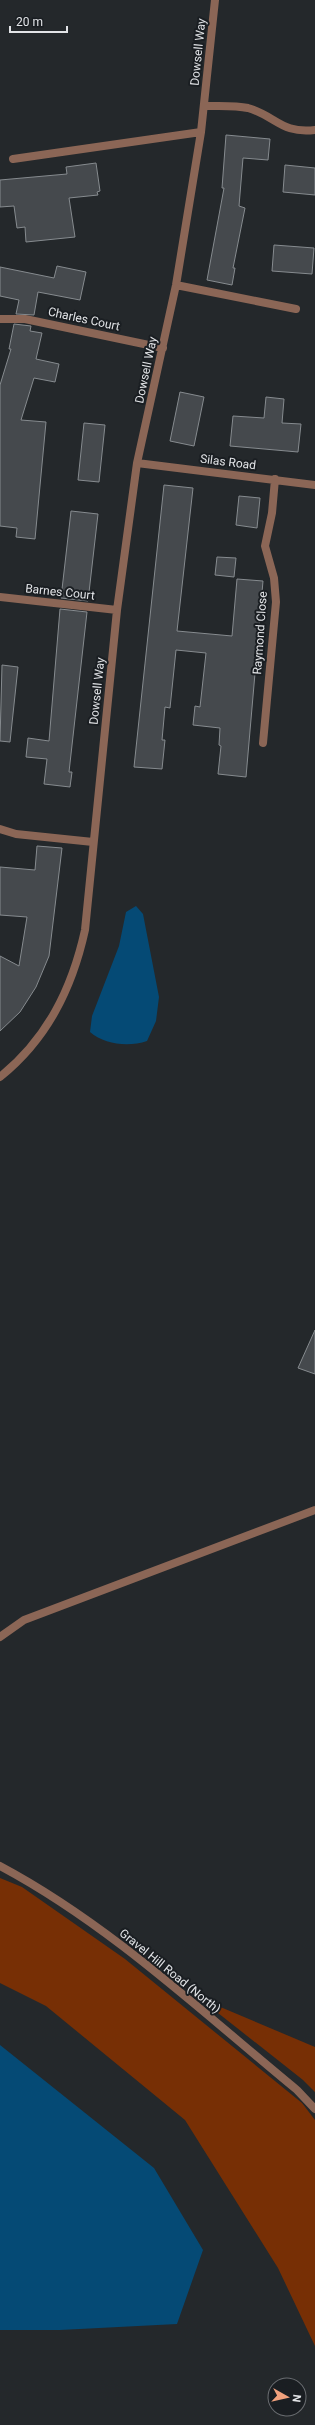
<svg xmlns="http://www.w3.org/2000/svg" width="315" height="2425" font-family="Roboto,sans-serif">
	<rect width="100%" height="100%" fill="#24282b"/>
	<!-- green -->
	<path fill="#772f05" d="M0,1878l22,9 103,72 177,144 13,17v226l-37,-78 -93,-148 -139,-114 -46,-23z
		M199,1998l116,49v45l-12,-12z"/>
	<!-- water -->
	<path fill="#054a75" d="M136,906l7,8 16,83 -3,24 -9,20c-18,6 -42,4 -57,-9l2,-16 27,-70 7,-34z
		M0,2045l154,123 49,82 -26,74 -117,6h-60z"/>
	<!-- building -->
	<path fill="#45494d" stroke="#868b8f" d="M226,135l44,4 -2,21 -25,-2 -4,48 6,2 -12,60h2l-3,17 -25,-5 17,-92h-2z
		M96,163l4,28 -3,1 1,3 -29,3 6,39 -49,5 -1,-15 -8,1 -3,-22 -14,1v-27l67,-6 -1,-7z
		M285,165l30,3v27l-32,-3z
		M274,245l40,3 -2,26 -40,-3z
		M57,266l29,6 -6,28 -42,-8 -4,23 -18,-1 3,-14 -19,-4v-29l54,11z
		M14,324l17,2 -1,5 12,2 -6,26 23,5 -4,18 -21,-4 -13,42 25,2 -11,117 -19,-2 1,-9 -17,-2v-141l11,-36h-2z
		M180,392l24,5 -10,49 -24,-5z
		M266,397l18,2 -2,24 19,1 -3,28 -68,-6 3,-30 31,2z
		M84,423l21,2 -6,57 -21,-2z
		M164,485l29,3 -16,143 55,5 5,-57 26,2 -17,196 -28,-3 3,-28 -2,-1 1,-17 -27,-3 2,-19 5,1 6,-54 -30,-3 -6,58 -5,-1 -3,33h3l-3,29 -28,-2z
		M239,496l21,2 -3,30 -21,-3z
		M71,511l27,3 -10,87 -27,-3z
		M217,557l19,1 -2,19 -19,-2z
		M60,609l27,3 -18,160h3l-2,15 -26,-3 3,-25 -21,-2 2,-19 21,3z
		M2,665l16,2 -8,75 -10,-1z
		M37,846l25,2 -13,108 -13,31 -16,25 -20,19v-75l19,10 8,-49 -27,-2v-48l35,3z
		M315,1330v44l-17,-6z"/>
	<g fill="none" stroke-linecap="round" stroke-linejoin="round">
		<!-- street -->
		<path stroke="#8b6656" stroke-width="8" d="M205,106c13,0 30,-1 43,2 28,8 33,26 67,22
			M13,159l188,-27
			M176,285l120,24
			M0,319h25l138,29
			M137,463l178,22
			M0,597l117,13
			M263,743l13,-141 -2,-24 -9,-32 7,-33 3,-34
			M0,829l16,5 77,8
			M0,1077c47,-38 72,-88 85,-147l32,-320 20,-147 39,-178 25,-153 14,-132
			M0,1637l24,-17 291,-110
			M0,1866c109,58 202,146 297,224l18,19"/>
	</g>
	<g text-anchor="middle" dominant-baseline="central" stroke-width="4" stroke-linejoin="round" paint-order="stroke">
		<!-- street labels -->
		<g font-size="12" fill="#e2e4e7" stroke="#1a1e22">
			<text transform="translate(198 52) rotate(-84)">Dowsell Way</text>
			<text transform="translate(84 319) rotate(12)">Charles Court</text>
			<text transform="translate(146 370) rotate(-78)">Dowsell Way</text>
			<text transform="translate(228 462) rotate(7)">Silas Road</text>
			<text transform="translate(60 592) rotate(6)">Barnes Court</text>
			<text transform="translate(260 633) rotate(-86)">Raymond Close</text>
			<text transform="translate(97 691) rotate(-84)">Dowsell Way</text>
			<text transform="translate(170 1971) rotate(39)">Gravel Hill Road (North)</text>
		</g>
	</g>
	<!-- north arrow -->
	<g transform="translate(287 2397) rotate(98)"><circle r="19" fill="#1a1e22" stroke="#6a6d71"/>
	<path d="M0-3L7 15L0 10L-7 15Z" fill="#f1a17d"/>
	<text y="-6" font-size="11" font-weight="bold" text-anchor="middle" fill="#e2e4e7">N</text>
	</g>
	<!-- scale -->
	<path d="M10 26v6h57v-6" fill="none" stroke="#e2e4e7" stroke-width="2"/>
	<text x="16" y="26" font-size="12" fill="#e2e4e7" stroke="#1a1e22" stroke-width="3" paint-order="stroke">20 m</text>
</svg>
